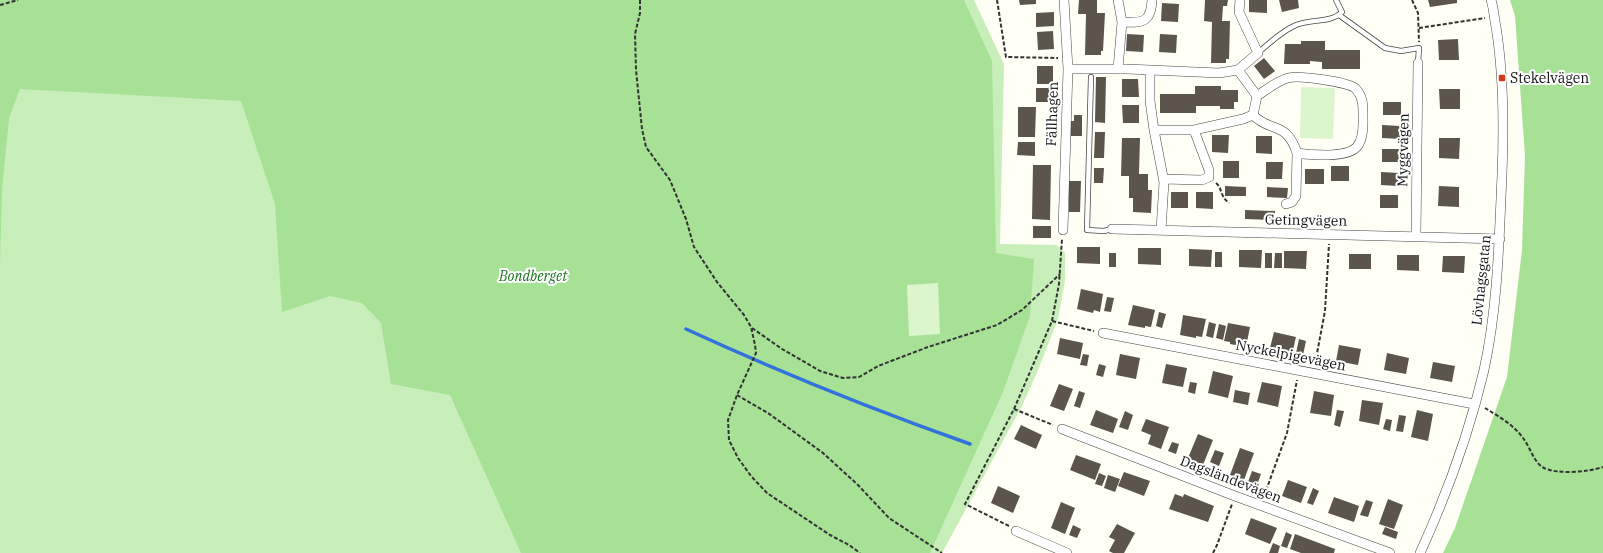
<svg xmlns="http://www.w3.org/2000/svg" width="1603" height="553" font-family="'IBM Plex Serif',serif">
	<rect width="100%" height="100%" fill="#fffff5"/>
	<!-- green -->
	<path fill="#c8efb9" d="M0,0h974l30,64 -4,180 57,1 8,8v27l-7,39 -20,51 -16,36 -80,147h-942z"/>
	<!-- forest -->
	<path fill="#a7e196" d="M0,0h964l28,61 4,192 38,6 -4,57 -27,76 -73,161h-409l-71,-158 -59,-11 -10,-61 -19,-20 -32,-7 -48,16 -7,-108 -34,-103 -221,-12 -11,29 -7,72 -2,77z
		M1510,0h93v553h-160l12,-25 52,-151 15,-127 3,-94 -10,-140z"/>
	<!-- pitch -->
	<path fill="#ddf5cc" d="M1301,87l34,1 -2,51 -33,-1z
		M938,283l2,51 -31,2 -2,-51z"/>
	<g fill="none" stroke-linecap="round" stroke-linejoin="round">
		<!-- stream -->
		<path stroke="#3371db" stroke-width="3.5" d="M686,329c93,43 188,81 284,115"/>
	</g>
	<!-- building -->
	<path fill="#5b554c" d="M1019,0h17v4l-16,1z
		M1079,0h18v13h8l-2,38h-2v4h-16l1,-41h-8z
		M1205,0h23l-1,6h-4l-1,15h8l-1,38h-3v4h-15l1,-41 -8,-1z
		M1249,0h18v13l-18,-1z
		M1279,0h19l1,8 -17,4z
		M1428,0h29v3l-27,4z
		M1162,3l17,1 -1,18 -17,-1z
		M1054,12v14l-18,1v-14z
		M1053,31l1,18 -16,1 -1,-18z
		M1127,34l17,1 -1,17 -17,-1z
		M1160,34l17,1 -1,18 -17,-1z
		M1458,39l1,21h-20l-1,-20z
		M1301,41h24v9h35v19h-38v-7l-12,-1v3h-26l1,-20h16z
		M1264,58l11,13 -11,8 -10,-13z
		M1037,66h16v18h-16z
		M1096,77h10l-1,46 -10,-1z
		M1122,79h16l1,18h-17z
		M1195,86h26v4h17v12h-4v7h-14v-3h-24v7h-36v-19h35z
		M1036,88h20v14h-20z
		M1439,89h21v20h-20z
		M1383,102h18v13h-18z
		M1122,105h17v18h-16z
		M1018,107h18l-1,30h-17z
		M1074,115h8v21h-11v-15h3z
		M1382,125l18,1v13l-18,-1z
		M1095,132h10l-1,26h-10z
		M1212,135h17l-1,18 -16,-1z
		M1256,136h16v18l-16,-1z
		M1122,138h18l-1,36h9v16h4l-1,23 -18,-1v-14h-4v-22h-8z
		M1439,138h21l-1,21 -20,-1z
		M1018,142h17v14l-18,-1z
		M1382,149h18v13h-18z
		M1223,161h16v17h-16z
		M1266,162h17l-1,17h-16z
		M1033,165h18l-1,55 -18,-1z
		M1331,166h18v15h-18z
		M1094,168h10l-1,15h-9z
		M1305,169h19v15h-19z
		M1381,172l18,1 -1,13 -17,-1z
		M1069,181h12l-1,31h-11z
		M1225,186l21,1v9h-21z
		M1439,186l20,1v20l-21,-1z
		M1267,187l21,1 -1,10 -20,-1z
		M1171,192h17v16h-17z
		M1196,192h17v17l-17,-1z
		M1380,195h18v13h-18z
		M1245,210l30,1v9l-30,-1z
		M1033,226h18v12h-18z
		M1077,247h23v17l-23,-1z
		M1138,248h23v17l-23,-1z
		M1189,249l23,1 -1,17 -22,-1z
		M1239,250h23l-1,18 -22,-1z
		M1284,251h23l-1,18 -22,-1z
		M1215,252h7v15h-7z
		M1109,253h7v14h-7z
		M1265,253h7v15h-7z
		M1275,253h7v15h-8z
		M1349,254h22v15h-22z
		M1397,255h22v16l-22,-1z
		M1443,256h22l-1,17 -22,-1z
		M1081,289l22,5 -3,18 -6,-2 -1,3 -16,-4z
		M1107,297l7,1 -3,14 -7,-1z
		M1133,305l22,5 -4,17 -6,-1v2l-17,-3z
		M1159,312l7,2 -4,14 -6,-2z
		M1183,315l23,4 -4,18 -6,-1v2l-16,-3z
		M1209,322l7,2 -3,14 -7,-2z
		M1228,323l22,4 -4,20 -16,-3v-2l-6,-1z
		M1219,324l7,2 -3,14 -7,-2z
		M1274,332l22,5 -4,17 -6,-1v2l-17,-3z
		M1060,338l23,5 -3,16 -23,-5z
		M1299,339l7,2 -3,14 -7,-2z
		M1339,345l22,4 -3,16 -22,-4z
		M1387,353l22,5 -3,16 -22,-4z
		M1083,354l6,1 -2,11 -7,-1z
		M1120,354l20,4 -4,21 -20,-4z
		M1433,362l22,4 -3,16 -22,-4z
		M1099,364l7,2 -3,11 -7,-2z
		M1166,364l21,4 -4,19 -21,-4z
		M1213,371l20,5 -5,22 -20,-5z
		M1190,382l7,1 -2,11 -7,-2z
		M1262,382l20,4 -4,21 -21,-5z
		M1059,384l14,5 -9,22 -14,-5z
		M1235,390l15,3 -2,12 -15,-3z
		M1079,391l6,2 -5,15 -6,-2z
		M1314,391l20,4 -3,21 -21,-3z
		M1362,400l21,3 -4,22 -20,-4z
		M1096,410l22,9 -5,14 -23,-8z
		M1337,410l7,1 -4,16 -6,-2z
		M1417,410l16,4 -5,27 -17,-4z
		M1125,411l8,4 -5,15 -9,-3z
		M1399,415l7,1 -3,16 -7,-1z
		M1146,419l23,8 -8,22 -13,-5 3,-9 -10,-4z
		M1386,419l6,1 -2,11 -7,-2z
		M1021,425l21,10 -6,14 -22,-10z
		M1198,434l15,6 -10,25 -15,-7z
		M1172,442l7,2 -3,10 -8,-3z
		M1240,448l14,5 -10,27 -14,-5z
		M1215,450l9,3 -5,13 -9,-4z
		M1076,455l25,9 -6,16 -25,-10z
		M1252,471l9,3 -4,11 -9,-3z
		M1124,472l26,9 -6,15 -26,-10z
		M1099,473l7,3 -4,10 -7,-2z
		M1108,475l12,4 -5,13 -11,-4z
		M1288,480l19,7 -6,16 -19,-7z
		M998,486l22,10 -7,17 -22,-10z
		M1313,488l6,3 -6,14 -6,-2z
		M1175,494l8,3 1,-3 30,12 -6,16 -39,-13z
		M1334,497l25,9 -5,16 -26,-9z
		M1388,499l15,6 -9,24 -15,-5z
		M1366,500l7,2 -5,15 -8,-2z
		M1061,502l14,6 -10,26 -14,-6z
		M1251,518l26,10 -7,16 -25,-10z
		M1117,524l18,9 -11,20h-11l-4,-2 6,-11 -6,-3z
		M1073,525l8,4 -4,9 -8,-3z
		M1385,527l13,5 -2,7 -14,-5z
		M1286,532l6,3 -5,13 -6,-2z
		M1295,534l40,15 -1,4h-33l-11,-4z
		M1273,543l7,3 -2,7h-9z"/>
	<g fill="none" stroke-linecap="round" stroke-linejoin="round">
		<!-- service casing -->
		<g stroke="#444" stroke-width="6">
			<path id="service" d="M1339,15l46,33 16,3 18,-3 -1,15
				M1258,53c11,-10 23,-21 36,-27 15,-8 36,-2 48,-14l-6,-12
				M1091,77l-4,153 17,1 8,-2"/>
		</g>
		<!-- minor casing -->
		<g stroke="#444" stroke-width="10">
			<path id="minor" d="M1122,22c20,1 29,1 30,-22
				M1068,69h59l92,4 19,-3 19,26
				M1118,69l4,-47 -4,-22
				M1150,70v31l4,29
				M1238,70l20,-17 -19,-41 1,-12
				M1163,179l39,1 7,-3v-7l-15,-40
				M1286,204l6,-2 4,-6 1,-43c11,2 21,2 31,2 28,-1 36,-7 35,-37 0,-10 1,-20 -7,-29 -6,-7 -57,-14 -68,-11 -11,3 -22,12 -31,18l-4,19c17,18 33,5 44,38
				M1112,229l388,10
				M1063,230l5,-161 -4,-69
				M1161,230l3,-48 -10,-52h40l49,-11 10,-4
				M1416,236l2,-173
				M1103,333l371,71
				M1062,429l173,67 155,57
				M1016,531l51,22
				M1420,553c27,-59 49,-119 64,-183 14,-64 15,-130 18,-195 2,-50 2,-99 -6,-148 -2,-9 -2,-18 -5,-27"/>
		</g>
		<!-- path -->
		<path stroke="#333" stroke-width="2" stroke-dasharray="4 2" stroke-linecap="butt" d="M640,0v13l-5,21 1,36 6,59 4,18 24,33 16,39 8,28 23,35 27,33 7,12 4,18 1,8 -19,42 -9,25 1,20 9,18 13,18 16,17 63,42 19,10 11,8
			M997,0l9,57 52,1
			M1412,0l6,13 1,29
			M0,5l18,-5
			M1419,28l66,-10
			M1216,183c7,6 3,12 13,20
			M1052,321l7,-37 3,-45
			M752,328l30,21 38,22 23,7 16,-1 19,-11 50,-19 69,-22 25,-15 38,-36
			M1315,364l10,-53 4,-67
			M737,395l31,18 55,40 35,32 31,33 53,35
			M1485,408c13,8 29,17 38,30 7,9 10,22 19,29 13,8 47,5 61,0
			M1014,409l38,-88 42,10
			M1264,496l23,-63 10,-53
			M1009,526l-44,-22 49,-95 39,16
			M1213,553l4,-8 15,-41"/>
		<!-- service -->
		<use href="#service" stroke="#fff" stroke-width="4.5"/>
		<!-- minor -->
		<use href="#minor" stroke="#fff" stroke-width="9"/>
	</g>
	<!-- markers -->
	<rect fill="#d13b19" stroke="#fff" stroke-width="1.5" x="1498" y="74" width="8" height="8" rx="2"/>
	<g text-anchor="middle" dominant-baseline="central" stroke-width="4" stroke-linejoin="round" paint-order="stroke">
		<!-- poi labels -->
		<g font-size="14" fill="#111" stroke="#fff" text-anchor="start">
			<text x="1510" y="78">Stekelvägen</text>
		</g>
		<!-- street labels -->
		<g font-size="14" fill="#111" stroke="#fff">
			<text transform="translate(1052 114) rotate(-88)">Fällhagen</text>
			<text transform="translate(1403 150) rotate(-89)">Myggvägen</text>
			<text transform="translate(1306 220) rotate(1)">Getingvägen</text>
			<text transform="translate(1481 280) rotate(-84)">Lövhagsgatan</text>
			<text transform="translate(1291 355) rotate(11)">Nyckelpigevägen</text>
			<text transform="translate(1231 479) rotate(21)">Dagsländevägen</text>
		</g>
		<!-- park labels -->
		<g font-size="14" font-style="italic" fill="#19711b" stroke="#fff">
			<text x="533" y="276">Bondberget</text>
		</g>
	</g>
</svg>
